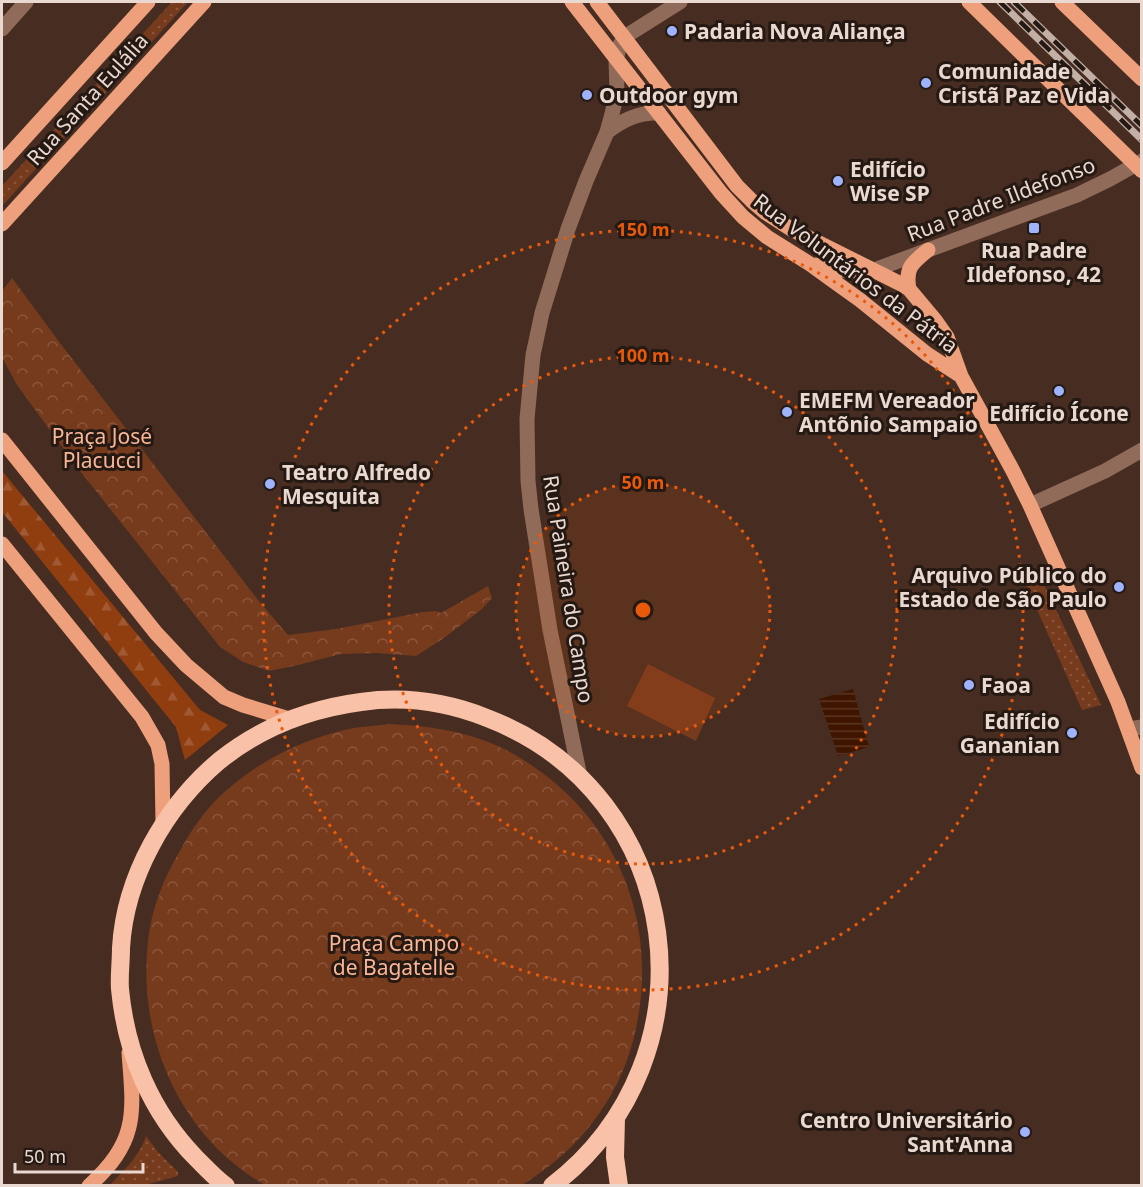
<svg xmlns="http://www.w3.org/2000/svg" width="1143" height="1187" font-family="'Noto Sans',sans-serif">
	<defs>
		<pattern id="grass-dots" width="8" height="8" patternUnits="userSpaceOnUse" patternTransform="scale(1.5)"><rect width="8" height="8" fill="#763a1d"/><path d="M2 2h.1M6 6h.1" fill="none" stroke="#8a563d" stroke-width="1.8" stroke-linecap="round"/></pattern>
		<pattern id="forest-firs" width="22" height="20" patternUnits="userSpaceOnUse" patternTransform="scale(1.5)"><rect width="22" height="20" fill="#903e10"/><path d="M5 1l3.5 6h-7zM16 11l3.5 6h-7z" fill="#a05932"/></pattern>
		<pattern id="park-crowns" width="20" height="18" patternUnits="userSpaceOnUse" patternTransform="scale(1.5)"><rect width="20" height="18" fill="#763a1d"/><path d="M2 6a3 3 0 1 1 6 0M12 15a3 3 0 1 1 6 0" fill="none" stroke="#8a563d"/></pattern>
		<pattern id="water-rules" width="6" height="5" patternUnits="userSpaceOnUse" patternTransform="scale(1.5)"><rect width="6" height="5" fill="#3f1500"/><path d="M0 2.5h6" fill="none" stroke="#5b3624"/></pattern>
	</defs>
	<rect width="100%" height="100%" fill="#472d21"/>
	<!-- grass -->
	<path fill="url(#grass-dots)" d="M172,2h16l-186,204v-20z
		M1041,578l60,127 -19,5 -56,-125z
		M146,1136l12,16 20,20v4l-33,9h-35c14,-15 30,-29 36,-49z"/>
	<!-- forest -->
	<path fill="url(#forest-firs)" d="M2,471l198,239 28,15 -43,35 -9,-33 -174,-215z"/>
	<!-- park -->
	<path fill="url(#park-crowns)" d="M12,278l48,65 148,192 50,65 30,35 48,-6 87,-17 13,-1 5,2 47,-27 4,12 -10,11 -38,29 -28,18 -40,-3 -35,1 -43,11 -29,6 -26,-9 -23,-15 -140,-176 -63,-86 -15,-28v-66z
		M389,724c40,2 79,7 115,25 105,54 157,164 132,279 -6,30 -19,61 -38,87 -20,29 -46,51 -76,70h-257c-85,-48 -128,-148 -117,-243 3,-33 16,-65 33,-93 9,-17 21,-34 34,-48 37,-37 84,-61 134,-72 13,-3 27,-3 40,-5z"/>
	<!-- pitch -->
	<path fill="#763a1d" d="M648,664l67,34 -19,43 -69,-35z"/>
	<!-- water -->
	<path fill="url(#water-rules)" d="M853,689l16,58 -31,9 -19,-57z"/>
	<g fill="none" stroke-linecap="round" stroke-linejoin="round">
		<!-- minor -->
		<path stroke="#916b5a" stroke-width="15" d="M2,29l24,-27
			M607,132c16,-12 32,-20 52,-19
			M874,270l203,-75 33,-16 32,-18
			M1030,505l75,-34 37,-21
			M1129,729l13,-2
			M580,777l-30,-147 -19,-121 -3,-28 -1,-62 6,-64 9,-42 26,-84 18,-48 21,-49 5,-18 5,-22 -1,-33 4,-14 6,-9 54,-34"/>
		<!-- major -->
		<path stroke="#eea07d" stroke-width="15" d="M572,2l149,191 22,24 24,20 43,27 29,21 21,15 67,54 34,22
			M597,2l140,184 15,15 14,12 25,16 112,56 6,4 26,31 12,17 14,39 52,95 17,34 88,197 24,66
			M969,2l173,169
			M1062,2l80,77
			M2,163l146,-161
			M2,224l202,-222
			M816,265l33,6 23,-1
			M909,289c-4,-21 3,-26 19,-39
			M2,440l154,193 30,32 38,32 19,8 46,14
			M2,544l140,173 16,28 4,19 1,59
			M89,1186c49,-45 45,-71 40,-133"/>
		<!-- highway -->
		<path stroke="#f9c1a7" stroke-width="18" d="M616,1118l-1,39 4,29
			M226,1186c-11,-8 -20,-18 -30,-28 -45,-46 -70,-105 -76,-169 -1,-13 1,-27 1,-41 4,-71 44,-141 98,-187 42,-34 89,-52 142,-59 42,-6 86,0 126,16 199,76 233,339 65,468"/>
		<!-- rail casing -->
		<g stroke="#c2afa6" stroke-width="7">
			<path id="rail" d="M1000,2l142,138
				M1014,2l128,124"/>
		</g>
		<!-- rail -->
		<use href="#rail" stroke="#251913" stroke-width="4.5" stroke-dasharray="14" stroke-linecap="butt"/>
	</g>
	<!-- distance rings -->
	<circle cx="643" cy="610" r="127" fill="#e8590c" fill-opacity=".12"/>
	<g fill="none" stroke="#e8590c" stroke-width="3" stroke-dasharray="3 6">
		<circle cx="643" cy="610" r="127"/>
		<circle cx="643" cy="610" r="254"/>
		<circle cx="643" cy="610" r="380"/>
	</g>
	<!-- markers -->
	<g fill="#9fb3fd" stroke="#251913" stroke-width="2">
		<circle cx="672" cy="31" r="6"/>
		<circle cx="926" cy="83" r="6"/>
		<circle cx="587" cy="95" r="6"/>
		<circle cx="838" cy="181" r="6"/>
		<rect x="1028" y="222" width="12" height="12" rx="3"/>
		<circle cx="1059" cy="391" r="6"/>
		<circle cx="787" cy="412" r="6"/>
		<circle cx="270" cy="484" r="6"/>
		<circle cx="1119" cy="587" r="6"/>
		<circle cx="969" cy="685" r="6"/>
		<circle cx="1072" cy="733" r="6"/>
		<circle cx="1025" cy="1132" r="6"/>
	</g>
	<g text-anchor="middle" dominant-baseline="central" stroke-width="6" stroke-linejoin="round" paint-order="stroke">
		<!-- poi labels -->
		<g font-size="21" font-weight="bold" fill="#ead9d1" stroke="#251913" text-anchor="start">
			<text x="684" y="31">Padaria Nova Aliança</text>
			<text x="938" y="71">Comunidade<tspan x="938" dy="24">Cristã Paz e Vida</tspan></text>
			<text x="599" y="95">Outdoor gym</text>
			<text x="850" y="169">Edifício<tspan x="850" dy="24">Wise SP</tspan></text>
			<text x="1034" y="250" text-anchor="middle">Rua Padre<tspan x="1034" dy="24">Ildefonso, 42</tspan></text>
			<text x="799" y="400">EMEFM Vereador<tspan x="799" dy="24">Antõnio Sampaio</tspan></text>
			<text x="1059" y="413" text-anchor="middle">Edifício Ícone</text>
			<text x="282" y="472">Teatro Alfredo<tspan x="282" dy="24">Mesquita</tspan></text>
			<text x="1107" y="575" text-anchor="end">Arquivo Público do<tspan x="1107" dy="24">Estado de São Paulo</tspan></text>
			<text x="981" y="685">Faoa</text>
			<text x="1060" y="721" text-anchor="end">Edifício<tspan x="1060" dy="24">Gananian</tspan></text>
			<text x="1013" y="1120" text-anchor="end">Centro Universitário<tspan x="1013" dy="24">Sant'Anna</tspan></text>
		</g>
		<!-- street labels -->
		<g font-size="21" fill="#ead9d1" stroke="#251913">
			<text transform="translate(87 99) rotate(-48)">Rua Santa Eulália</text>
			<text transform="translate(1001 199) rotate(-21)">Rua Padre Ildefonso</text>
			<text transform="translate(856 273) rotate(37)">Rua Voluntários da Pátria</text>
			<text transform="translate(569 589) rotate(81)">Rua Paineira do Campo</text>
		</g>
		<!-- park labels -->
		<g font-size="21" fill="#fbb696" stroke="#251913">
			<text x="102" y="436">Praça José<tspan x="102" dy="24">Placucci</tspan></text>
			<text x="394" y="943">Praça Campo<tspan x="394" dy="24">de Bagatelle</tspan></text>
		</g>
	</g>
	<circle cx="643" cy="610" r="9" fill="#e8590c" stroke="#251913" stroke-width="3"/>
	<g font-size="18" text-anchor="middle" font-weight="bold" fill="#e8590c" stroke="#251913" stroke-width="6" stroke-linejoin="round" paint-order="stroke">
		<text x="643" y="236">150 m</text>
		<text x="643" y="362">100 m</text>
		<text x="643" y="489">50 m</text>
	</g>
	<!-- border -->
	<rect width="1143" height="1187" fill="none" stroke="#ead9d1" stroke-width="6"/>
	<!-- scale -->
	<path d="M15 1163v9h128v-9" fill="none" stroke="#ead9d1" stroke-width="3"/>
	<text x="24" y="1163" font-size="18" fill="#ead9d1" stroke="#251913" stroke-width="4.5" paint-order="stroke">50 m</text>
</svg>
